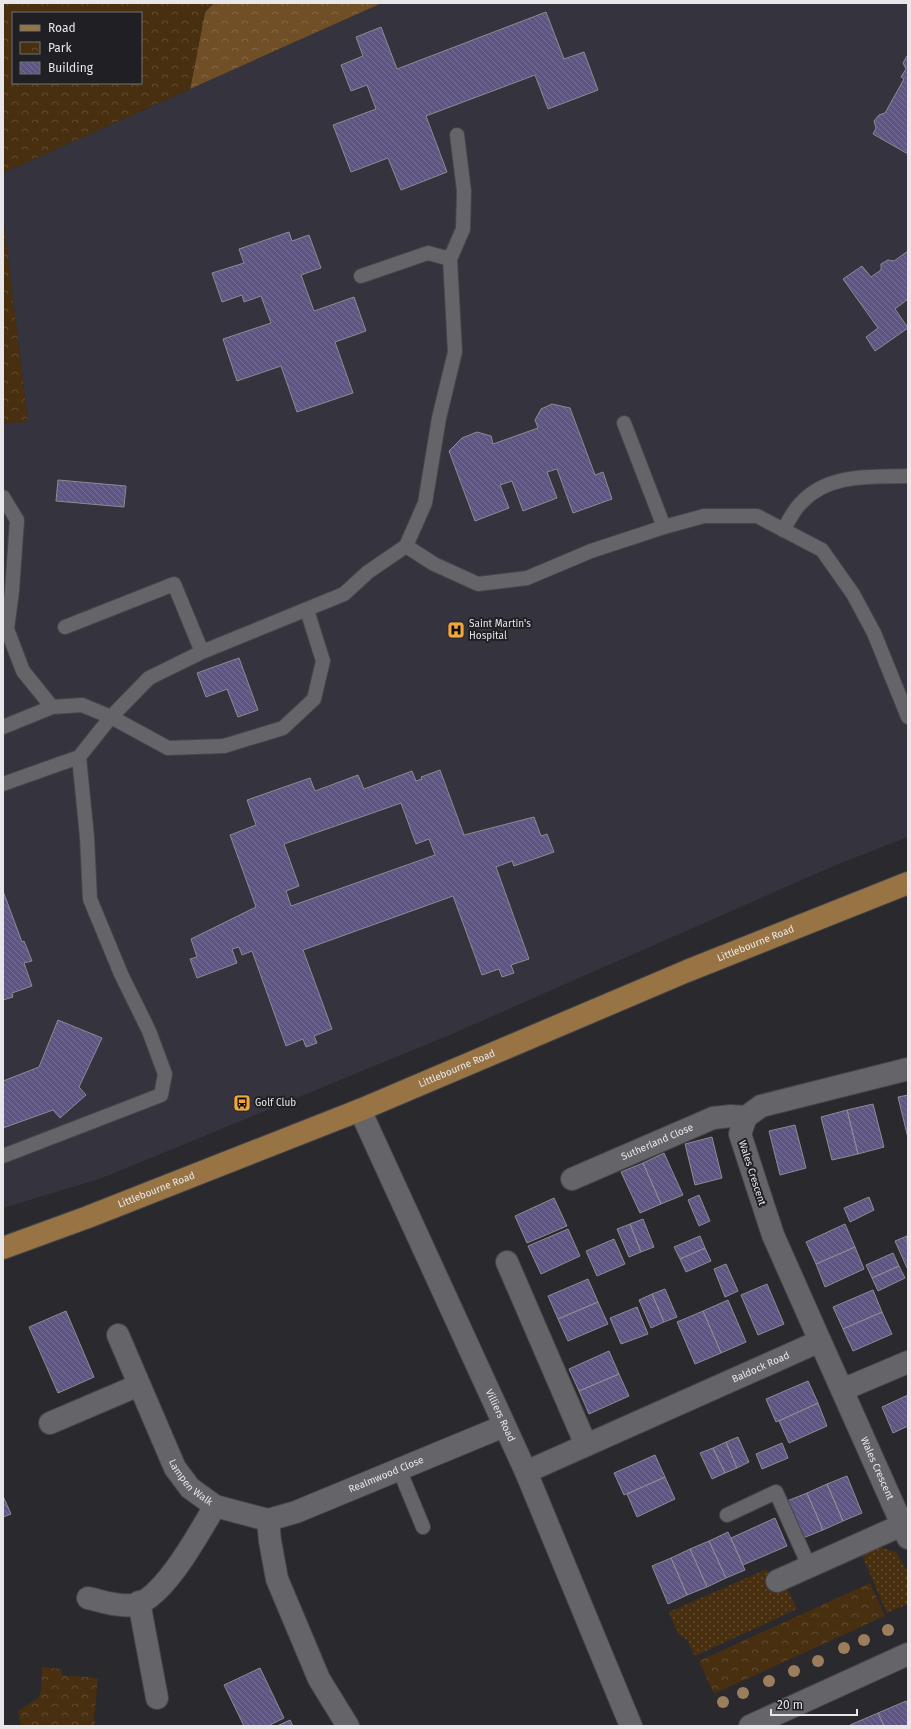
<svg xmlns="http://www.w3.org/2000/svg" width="911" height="1729" font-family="'Fira Sans',sans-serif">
	<defs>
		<pattern id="grass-dots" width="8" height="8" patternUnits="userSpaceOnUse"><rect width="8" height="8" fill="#472f10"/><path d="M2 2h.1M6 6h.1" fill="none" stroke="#624d33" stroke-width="1.8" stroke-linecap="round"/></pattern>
		<pattern id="forest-crowns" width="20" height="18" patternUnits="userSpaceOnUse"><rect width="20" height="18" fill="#704f26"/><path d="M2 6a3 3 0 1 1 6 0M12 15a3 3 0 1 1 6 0" fill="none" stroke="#846846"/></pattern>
		<pattern id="park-crowns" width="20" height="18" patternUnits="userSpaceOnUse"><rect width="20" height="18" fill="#472f10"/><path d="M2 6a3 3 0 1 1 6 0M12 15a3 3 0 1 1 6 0" fill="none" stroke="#624d33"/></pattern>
		<pattern id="building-back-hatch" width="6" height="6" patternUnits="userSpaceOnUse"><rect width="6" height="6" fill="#5e5583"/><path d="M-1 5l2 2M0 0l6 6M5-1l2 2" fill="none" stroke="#756d95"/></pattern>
	</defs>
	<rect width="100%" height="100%" fill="#2a292e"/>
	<!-- built -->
	<path fill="#35333d" d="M382,3h526v834l-72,28 -384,169 -350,144 -99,30v-785l25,-2 -25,-204v-44z"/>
	<!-- grass -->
	<path fill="url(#grass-dots)" d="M877,1546l19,6 12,21v31l-21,9 -27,-62z
		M767,1569l9,20 10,-2 11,22 -102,47 -8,-16 -9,-6 -9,-22z"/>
	<!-- forest -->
	<path fill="url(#forest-crowns)" d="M214,3h168l-192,86 15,-77z"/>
	<!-- park -->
	<path fill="url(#park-crowns)" fill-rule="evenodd" d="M3,3h211l-9,9 -15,77 -187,84zM13,13h128v70h-128z
		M3,217l25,205 -25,1z
		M870,1583l15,33 -171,78 -15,-33z
		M42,1667l20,2v6l36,3 -4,42 2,6h-75l-3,-15 20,-13 3,-7z"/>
	<!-- building -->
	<path fill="url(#building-back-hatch)" stroke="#8c8b91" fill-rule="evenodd" d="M546,12l18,47 20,-7 14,38 -50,19 -13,-34 -109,41 21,56 -46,18 -13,-32 -37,14 -18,-47 43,-16 -9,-24 -16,6 -10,-26 22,-9 -7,-19 25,-10 16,42z
		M907,56h1v98l-35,-20 3,-6 -2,-7 5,-6 6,-2 19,-34 -3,-2 5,-8 -3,-6z
		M289,232l3,9 17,-6 12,33 -20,7 13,36 40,-14 12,34 -31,11 18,51 -56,19 -16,-46 -44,15 -14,-42 48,-16 -10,-27 -17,6 -2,-7 -20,7 -10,-29 32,-10 -5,-14z
		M908,251v48l-13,10 13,19 -33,23 -9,-14 12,-9 -35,-49 19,-13 9,11 10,-7v-6l7,-4 6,1z
		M552,404l18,4 25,67 8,-3 9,27 -39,14 -16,-44 -10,3 10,26 -34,13 -11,-30 -12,4 9,23 -34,13 -26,-70 13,-13 15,-6 14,4 2,8 45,-16 -3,-8 6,-11z
		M58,480l68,6 -2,21 -68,-6z
		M239,658l19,52 -20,7 -11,-28 -21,8 -9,-24z
		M440,770l24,65 70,-18 7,19 6,-2 7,18 -40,14 -2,-5 -16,6 33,92 -18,6 3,8 -12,4 -3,-8 -17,6 -29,-79 -150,54 29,79 -18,7 3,7 -11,4 -3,-8 -17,7 -34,-95 -10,4 -3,-8 -7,2 5,14 -40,15 -7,-19 7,-2 -6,-18 65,-32 -26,-72 26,-10 -9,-25 63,-22 5,13 43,-16 6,14 48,-18 4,10 6,-2 -1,-2zM401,803l15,41 13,-5 6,16 -144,51 -5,-15 13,-5 -15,-42z
		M3,891l19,51 2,-1 8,20 -8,2 8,23 -20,7 1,4 -10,3z
		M58,1020l44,18 -23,49 7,8 -26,23 -7,-8 -50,18v-47l36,-14z
		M908,1095v43l-10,-41z
		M873,1104l11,43 -26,7 -11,-44z
		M847,1110l11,44 -26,6 -11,-43z
		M795,1125l11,43 -26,7 -11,-44z
		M712,1137l10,41 -27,7 -10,-41z
		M664,1153l19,42 -22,9 -18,-41z
		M643,1163l18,41 -21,9 -19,-41z
		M699,1195l11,26 -11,5 -11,-26z
		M869,1197l5,13 -24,12 -6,-14z
		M554,1198l13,28 -40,17 -12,-27z
		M643,1219l11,28 -13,5 -11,-28z
		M630,1224l11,28 -12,5 -12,-28z
		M845,1224l10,23 -39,17 -10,-22z
		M568,1229l12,27 -39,18 -13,-28z
		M700,1236l5,12 -25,11 -6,-12z
		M907,1236l1,32h-1l-12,-27z
		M614,1239l11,25 -28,12 -11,-25z
		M855,1247l9,22 -39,18 -9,-23z
		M705,1248l6,13 -25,11 -6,-13z
		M893,1253l6,13 -27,12 -6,-13z
		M726,1264l12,27 -13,6 -11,-28z
		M899,1266l6,12 -27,13 -6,-13z
		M588,1279l10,23 -40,17 -10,-23z
		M767,1284l17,40 -26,11 -17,-40z
		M665,1289l12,28 -13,5 -12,-28z
		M873,1290l9,22 -39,17 -10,-22z
		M652,1294l12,28 -13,6 -12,-28z
		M728,1300l18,42 -25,11 -18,-42z
		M598,1302l10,22 -40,17 -10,-22z
		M637,1307l11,27 -27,10 -11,-26z
		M66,1311l28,66 -36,16 -29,-66z
		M703,1311l18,42 -26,11 -18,-42z
		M882,1312l10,22 -39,17 -10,-22z
		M609,1351l10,23 -40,17 -10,-22z
		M619,1374l10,22 -40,18 -10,-23z
		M808,1381l10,22 -42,19 -10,-23z
		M908,1395v31l-15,7 -11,-26z
		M818,1403l9,23 -38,17 -10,-22z
		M738,1437l11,25 -12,6 -11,-26z
		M726,1442l11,26 -12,5 -12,-25z
		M782,1443l6,15 -26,11 -6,-15z
		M713,1448l12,25 -13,6 -12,-26z
		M655,1455l10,22 -41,18 -10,-22z
		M847,1476l15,37 -19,8 -16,-37z
		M665,1477l10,22 -38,18 -10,-23z
		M827,1484l16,37 -20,9 -16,-37z
		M807,1493l16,37 -20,8 -16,-37z
		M3,1496l8,18 -8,3z
		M775,1518l12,28 -44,19 -12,-27z
		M728,1532l17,38 -19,8 -17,-37z
		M709,1541l17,37 -19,9 -17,-38z
		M690,1549l17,38 -20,8 -16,-37z
		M671,1558l16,37 -19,9 -16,-38z
		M260,1668l24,50 -16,8h-24l-20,-41z
		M906,1701l2,4v21h-24l-6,-13z
		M878,1713l6,13h-34v-1z
		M290,1720l3,6h-16z"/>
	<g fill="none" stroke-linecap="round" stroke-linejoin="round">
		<!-- service casing -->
		<g stroke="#464549" stroke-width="16">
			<path id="service" d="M361,276l67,-23 22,6
				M624,423l40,104
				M3,497l14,23 -5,71 -5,38 16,42 29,36
				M783,530c6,-9 11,-21 19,-28 27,-29 70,-25 106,-26
				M406,546l28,18 44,20 49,-6 64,-27 73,-24 40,-11h53l65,34 31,44 21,39 34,84
				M65,627l109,-43 28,68
				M3,727l49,-20 30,-2 29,12 57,31 56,-2 59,-18 31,-29 9,-38 -16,-51
				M3,784l76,-27
				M3,1156l158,-61 4,-21 -16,-43 -28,-57 -31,-75 -3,-62 -8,-80 32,-40 38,-39 53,-26 142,-58 24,-22 38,-26 19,-43 14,-85 16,-66 -5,-93 13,-30 1,-38 -7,-56
				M399,1469l24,58
				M727,1515l49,-23 33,74"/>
		</g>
		<!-- minor casing -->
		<g stroke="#464549" stroke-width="24">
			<g id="minor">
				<path id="s1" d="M360,1110l166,362 105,254"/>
				<path id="s2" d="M572,1179l141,-61 18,-2 15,1"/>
				<path d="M507,1262l79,183"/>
				<path id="s3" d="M118,1335l57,133 15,20 25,18 53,14 28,-8 208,-86"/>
				<path d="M820,1341l-47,-106 -33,-101 6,-17 15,-11 147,-37"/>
				<path id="s4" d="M842,1390l66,148"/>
				<path d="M50,1423l89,-38"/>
				<path id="s5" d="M526,1472l294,-131 22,49 66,-28"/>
				<path d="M268,1520l2,21 7,38 42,100 29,47"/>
				<path d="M777,1581l125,-56"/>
				<path d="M88,1598c14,3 30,9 45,7 30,-4 67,-74 82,-99"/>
				<path d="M139,1602l18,96"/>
				<path d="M750,1726l158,-72"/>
			</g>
		</g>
		<!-- primary casing -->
		<g stroke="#464549" stroke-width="24">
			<g id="primary">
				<path id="s6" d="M3,1248l85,-31 272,-107 327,-139 221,-88"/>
			</g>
		</g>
		<!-- service -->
		<use href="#service" stroke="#646469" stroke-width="14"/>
		<!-- minor -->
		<use href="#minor" stroke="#646469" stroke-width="22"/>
		<!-- primary -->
		<use href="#primary" stroke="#987445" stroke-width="22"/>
	</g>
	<!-- trees -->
	<g fill="#9c7e5d">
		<circle cx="888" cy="1630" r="6"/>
		<circle cx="864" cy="1640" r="6"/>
		<circle cx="844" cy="1648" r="6"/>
		<circle cx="818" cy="1661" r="6"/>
		<circle cx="794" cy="1671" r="6"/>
		<circle cx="769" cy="1681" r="6"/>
		<circle cx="743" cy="1693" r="6"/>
		<circle cx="723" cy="1702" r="6"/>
	</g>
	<!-- icons -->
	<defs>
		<g id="hospital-square" transform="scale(0.9)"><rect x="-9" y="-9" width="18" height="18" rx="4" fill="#f1a640" stroke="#202024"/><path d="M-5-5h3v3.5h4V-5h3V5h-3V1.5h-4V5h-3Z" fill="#111"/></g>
		<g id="bus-square" transform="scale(0.9)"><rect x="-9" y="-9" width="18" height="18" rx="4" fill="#f1a640" stroke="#202024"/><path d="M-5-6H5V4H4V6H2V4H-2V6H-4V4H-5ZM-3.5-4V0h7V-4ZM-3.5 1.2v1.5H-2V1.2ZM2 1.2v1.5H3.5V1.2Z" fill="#111"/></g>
	</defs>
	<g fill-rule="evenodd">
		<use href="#hospital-square" x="456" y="630"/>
		<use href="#bus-square" x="242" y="1103"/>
	</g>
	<g text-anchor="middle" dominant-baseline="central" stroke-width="4" stroke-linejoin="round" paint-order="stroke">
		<!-- poi labels -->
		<g font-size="10" fill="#e7e7ea" stroke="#202024" text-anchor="start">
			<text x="469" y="624">Saint Martin's<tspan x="469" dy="12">Hospital</tspan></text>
			<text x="255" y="1103">Golf Club</text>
		</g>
		<!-- street labels -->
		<g font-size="10" fill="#e7e7ea" stroke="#202024">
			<text stroke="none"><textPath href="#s6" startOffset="812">Littlebourne Road</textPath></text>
			<text stroke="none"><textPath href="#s6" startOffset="488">Littlebourne Road</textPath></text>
			<text stroke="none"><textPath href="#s2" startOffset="93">Sutherland Close</textPath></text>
			<text transform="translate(752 1173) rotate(72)">Wales Crescent</text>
			<text stroke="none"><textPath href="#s6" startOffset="164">Littlebourne Road</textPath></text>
			<text stroke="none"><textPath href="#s5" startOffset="257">Baldock Road</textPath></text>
			<text stroke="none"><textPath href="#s1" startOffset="336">Villiers Road</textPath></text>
			<text stroke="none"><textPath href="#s4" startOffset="86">Wales Crescent</textPath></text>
			<text stroke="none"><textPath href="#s3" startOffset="382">Realmwood Close</textPath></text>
			<text stroke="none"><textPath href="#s3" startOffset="166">Lampen Walk</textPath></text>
		</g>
	</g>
	<!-- border -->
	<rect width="911" height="1729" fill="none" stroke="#e7e7ea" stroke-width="8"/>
	<!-- legend -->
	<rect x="12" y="12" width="130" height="72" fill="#202024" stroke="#707073"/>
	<rect x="20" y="25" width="20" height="6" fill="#987445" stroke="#707073"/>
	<text x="48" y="32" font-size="12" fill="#e7e7ea">Road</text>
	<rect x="20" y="42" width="20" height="12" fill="url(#park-crowns)" stroke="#707073"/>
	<text x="48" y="52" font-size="12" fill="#e7e7ea">Park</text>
	<rect x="20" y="62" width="20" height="12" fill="url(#building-back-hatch)" stroke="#707073"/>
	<text x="48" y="72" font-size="12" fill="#e7e7ea">Building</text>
	<!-- scale -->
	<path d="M771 1709v6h86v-6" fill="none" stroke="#e7e7ea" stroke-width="2"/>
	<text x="777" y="1709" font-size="12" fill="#e7e7ea" stroke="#202024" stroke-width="3" paint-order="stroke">20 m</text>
</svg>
